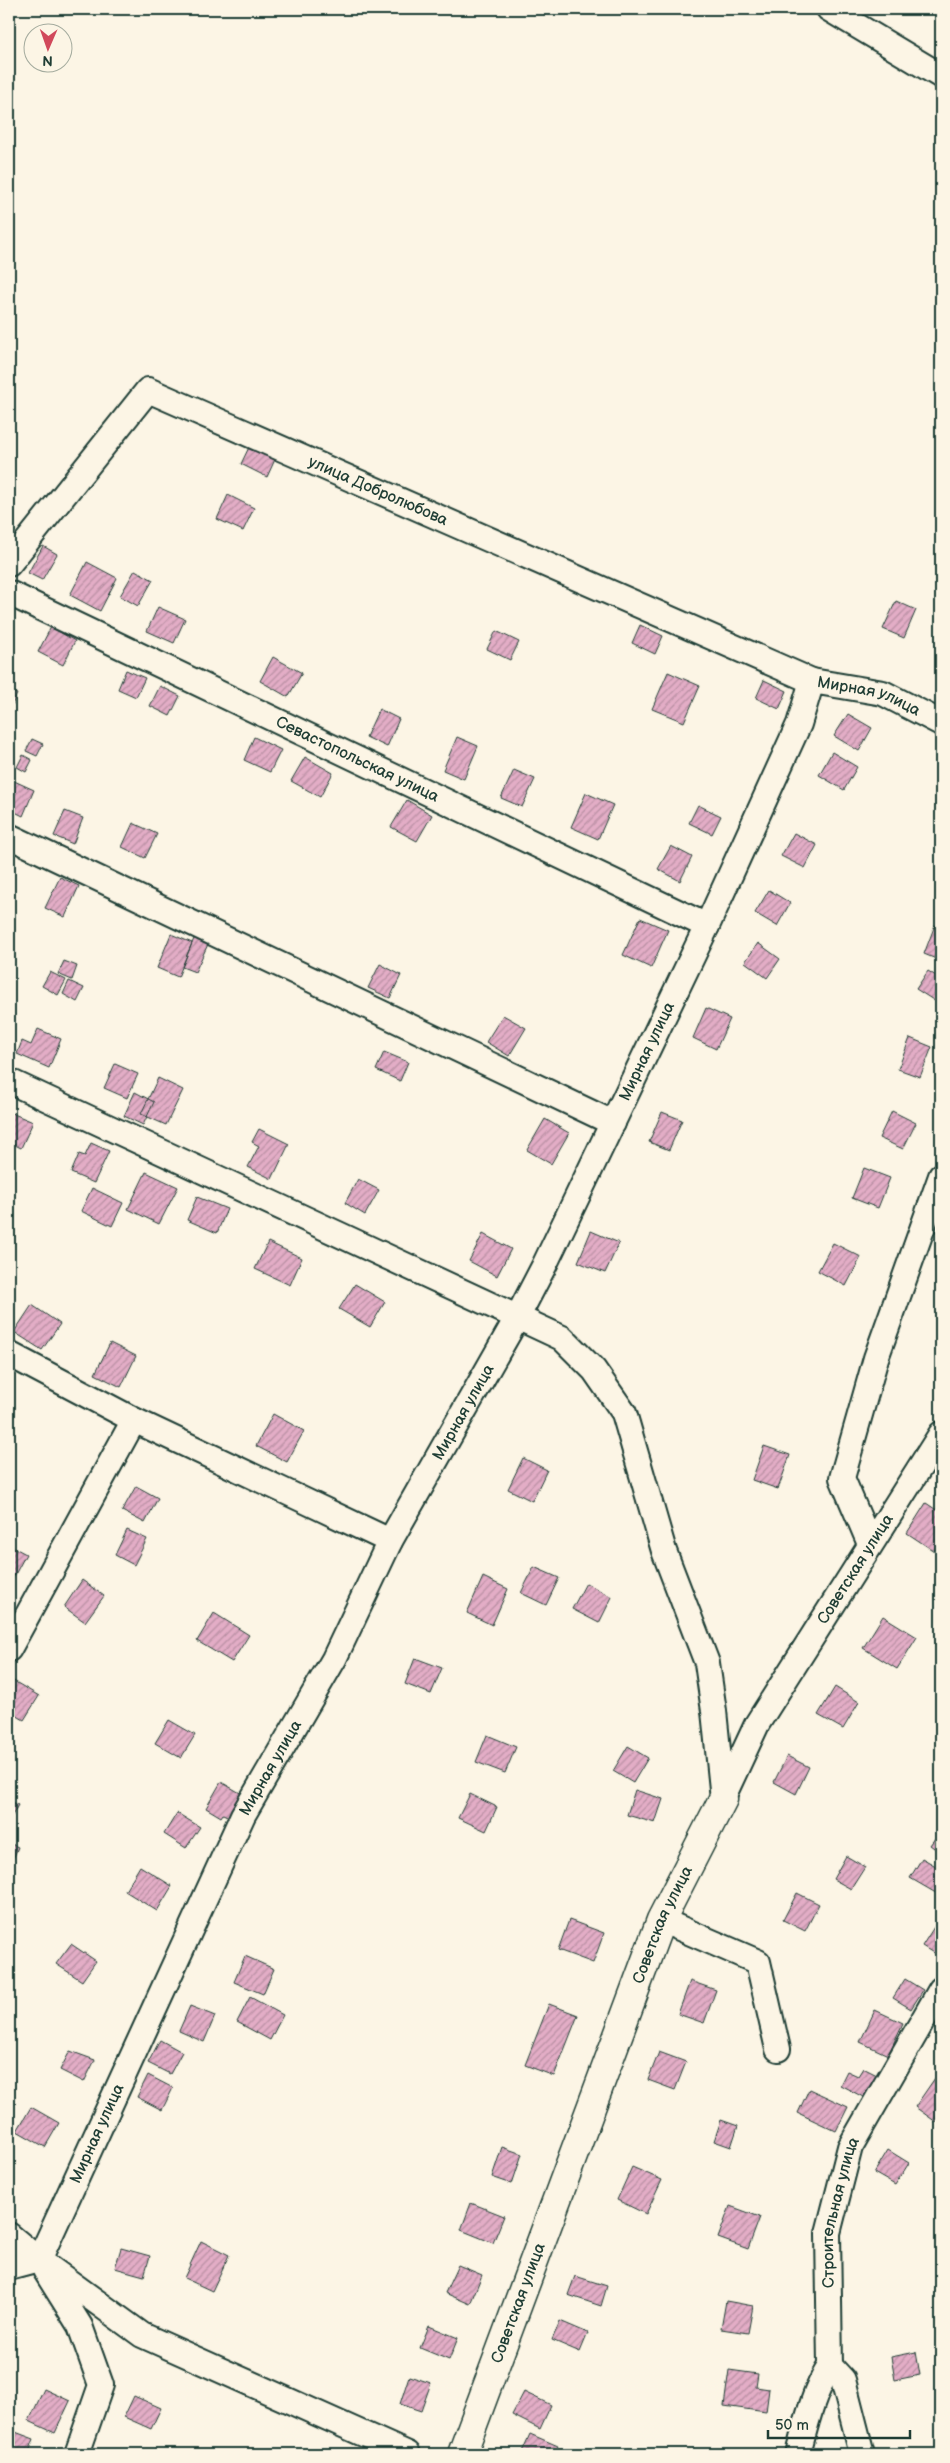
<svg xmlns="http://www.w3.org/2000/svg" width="950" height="2463" font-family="'Balsamiq Sans',sans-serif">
	<defs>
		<pattern id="building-hatch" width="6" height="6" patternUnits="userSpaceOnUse" patternTransform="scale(1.25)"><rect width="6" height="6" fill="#e3adc6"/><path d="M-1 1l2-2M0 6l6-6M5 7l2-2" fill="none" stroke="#b78ea2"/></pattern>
	</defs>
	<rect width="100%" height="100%" fill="#fcf5e5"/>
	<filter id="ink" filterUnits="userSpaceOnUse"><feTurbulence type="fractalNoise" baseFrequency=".02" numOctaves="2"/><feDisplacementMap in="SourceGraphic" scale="10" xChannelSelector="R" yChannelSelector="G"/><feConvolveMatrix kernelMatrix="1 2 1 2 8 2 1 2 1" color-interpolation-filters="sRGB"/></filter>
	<g filter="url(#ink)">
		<!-- building -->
		<path fill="url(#building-hatch)" stroke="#1f3d34" d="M252,441l26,12 -11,24 -26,-13z
			M228,495l26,13 -11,23 -26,-12z
			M43,546l14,8 -15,26 -14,-7z
			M87,562l30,16 -17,33 -30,-16z
			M135,570l18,10 -15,26 -18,-10z
			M896,601l20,9 -12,28 -21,-9z
			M158,607l27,12 -11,24 -27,-12z
			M640,625l23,11 -8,18 -23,-11z
			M51,627l24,14 -12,24 -25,-13z
			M496,631l23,11 -9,18 -23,-11z
			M273,657l29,16 -14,24 -28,-16z
			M126,670l19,8 -9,19 -18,-8z
			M668,672l32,14 -16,36 -32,-13z
			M764,680l23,11 -8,18 -23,-11z
			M160,686l20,10 -10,20 -20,-10z
			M9,691l8,3 -5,11 -3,-1z
			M379,709l20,10 -12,28 -21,-10z
			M848,714l24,14 -13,23 -25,-15z
			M254,737l27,13 -11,22 -26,-12z
			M457,737l21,9 -14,33 -21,-9z
			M32,739l11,5 -6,12 -11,-5z
			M832,752l25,15 -13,23 -25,-15z
			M23,755l9,5 -6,12 -9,-5z
			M305,757l28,16 -13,24 -29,-16z
			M514,770l21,9 -13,28 -21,-9z
			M12,780l22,10 -11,26 -14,-7v-22z
			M586,793l27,12 -15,34 -27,-12z
			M407,800l25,15 -15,26 -26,-14z
			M698,805l23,11 -9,18 -23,-11z
			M65,811l18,7 -10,26 -19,-8z
			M133,823l24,11 -12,24 -23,-11z
			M794,833l23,12 -12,23 -24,-12z
			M671,846l21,11 -12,24 -22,-12z
			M60,877l19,9 -14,31 -20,-9z
			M769,890l21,13 -13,23 -22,-13z
			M640,918l28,12 -17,38 -28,-13z
			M935,925l6,3v33l-17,-7z
			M171,934l21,9 -14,34 -21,-9z
			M196,934l14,6 -15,32 -13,-5z
			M758,943l22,16 -13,19 -22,-16z
			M64,961l13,5 -5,14 -14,-6z
			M380,964l21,11 -11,23 -22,-10z
			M928,971l13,8v26l-25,-16z
			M50,972l16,8 -8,15 -16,-9z
			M69,981l15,7 -7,14 -14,-8z
			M706,1008l24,11 -14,30 -23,-11z
			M503,1015l23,13 -17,28 -23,-14z
			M38,1029l23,10 -12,29 -32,-14 5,-13 9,4z
			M910,1038l22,9 -12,30 -22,-8z
			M384,1052l24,10 -8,19 -24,-11z
			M115,1064l23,10 -11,24 -23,-10z
			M158,1078l25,12 -17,35 -25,-11z
			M135,1092l19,10 -11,23 -19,-9z
			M892,1111l24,12 -13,26 -24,-11z
			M9,1112l24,10 -12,26 -12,-6z
			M662,1112l20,8 -13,30 -20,-8z
			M545,1119l24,14 -18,31 -24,-14z
			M259,1129l30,15 -17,35 -24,-12 11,-21 -7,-4z
			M91,1143l18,8 -15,32 -23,-10 8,-19 6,2z
			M864,1168l26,10 -12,30 -26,-10z
			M146,1172l32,15 -19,37 -31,-15z
			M358,1179l21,11 -14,25 -20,-12z
			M92,1188l31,15 -11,23 -31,-15z
			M197,1197l30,12 -10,24 -30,-13z
			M591,1231l28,12 -14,30 -27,-11z
			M483,1234l28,15 -14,27 -28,-15z
			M268,1242l34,16 -12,27 -35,-16z
			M833,1243l28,14 -15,29 -28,-15z
			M355,1284l30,18 -15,25 -31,-18z
			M32,1305l28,19 -18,26 -28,-18z
			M110,1343l26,13 -15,31 -26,-13z
			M273,1414l31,17 -17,31 -31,-16z
			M764,1446l26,9 -12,34 -26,-9z
			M523,1458l24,12 -15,31 -24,-12z
			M136,1486l22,12 -13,25 -23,-12z
			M926,1503l15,10v27l-7,11 -27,-18z
			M127,1530l20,9 -13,26 -19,-10z
			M9,1545l17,9 -15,28 -2,-1z
			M534,1567l25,11 -13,27 -25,-12z
			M483,1577l25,12 -16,36 -25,-12z
			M82,1580l22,16 -19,26 -21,-15z
			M586,1583l26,14 -13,26 -27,-14z
			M214,1613l35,22 -17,27 -35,-21z
			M883,1616l34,21 -20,32 -34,-21z
			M415,1658l27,10 -11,26 -26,-10z
			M12,1680l27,16 -15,24 -15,-9v-25z
			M835,1687l24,15 -16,27 -25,-14z
			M169,1720l26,15 -14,23 -26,-15z
			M487,1735l29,12 -11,26 -29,-11z
			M628,1746l20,12 -15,25 -20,-12z
			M9,1752l4,2 -4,9z
			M787,1756l22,11 -13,27 -22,-12z
			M221,1782l21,12 -13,23 -6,-3 -2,3 -15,-9z
			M635,1790l28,9 -8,24 -28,-8z
			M470,1794l27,13 -11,24 -28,-13z
			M9,1800l9,5 -9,16z
			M177,1813l23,14 -14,21 -22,-14z
			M941,1830v23l-11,-8z
			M9,1843l9,4 -9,22z
			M846,1856l19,11 -14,22 -18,-10z
			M922,1858l19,11v27l-31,-18z
			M140,1866l32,20 -15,25 -32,-20z
			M797,1893l22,11 -14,27 -22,-11z
			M569,1920l35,13 -11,30 -35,-13z
			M934,1927l7,5 -1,25 -18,-11z
			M71,1944l25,17 -14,20 -26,-17z
			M245,1956l29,13 -11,25 -29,-12z
			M905,1979l18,11 -12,19 -18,-11z
			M690,1981l26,9 -12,33 -26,-9z
			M250,1997l33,18 -13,25 -33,-18z
			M549,2004l29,11 -24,61 -29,-11z
			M190,2006l25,10 -11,26 -25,-11z
			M875,2010l28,13 -15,32 -28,-13z
			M160,2040l22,12 -12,22 -22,-11z
			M70,2051l25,9 -11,22 -24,-12z
			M659,2052l27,10 -11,28 -27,-10z
			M863,2068l16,8 -12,23 -27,-14 7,-14 11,5z
			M148,2075l25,13 -11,22 -25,-13z
			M935,2078l6,4v32l-5,8 -21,-15z
			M809,2089l39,18 -12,24 -38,-18z
			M31,2107l28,16 -14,24 -28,-16z
			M721,2120l17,6 -7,21 -17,-6z
			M502,2147l20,7 -10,30 -20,-7z
			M888,2150l21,13 -14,22 -21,-12z
			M632,2167l30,13 -16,34 -29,-14z
			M471,2203l33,13 -11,27 -32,-13z
			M730,2206l30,11 -12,32 -30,-11z
			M201,2241l28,14 -17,36 -28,-13z
			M121,2248l29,8 -6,20 -29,-8z
			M458,2265l24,10 -12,29 -25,-11z
			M575,2276l32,10 -6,20 -33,-11z
			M726,2301l27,5 -5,27 -27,-4z
			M560,2321l28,12 -8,19 -28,-12z
			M429,2326l29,12 -9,22 -29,-12z
			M916,2352l4,23 -25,5 -4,-23z
			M729,2370l29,4 -2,13 13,2 -3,23 -42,-6z
			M409,2376l22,7 -10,28 -21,-7z
			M44,2389l26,12 -15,32 -26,-12z
			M524,2392l27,13 -11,24 -28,-14z
			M134,2396l27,12 -10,21 -27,-12z
			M10,2430l24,9 -6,15h-19z
			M530,2434l28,12 -4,8h-33z
			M941,2439v15h-1l-2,-14z
			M727,2449l19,5h-20z"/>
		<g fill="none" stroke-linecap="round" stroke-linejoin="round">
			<!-- minor casing -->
			<g stroke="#1f3d34" stroke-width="28">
				<g id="minor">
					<path d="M829,9l112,67"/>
					<path id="s1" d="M9,564l139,-174 664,291"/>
					<path id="s2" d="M9,593l698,333"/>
					<path d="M9,836l604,287"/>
					<path d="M9,1081l553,257 32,32 30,43 40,138 43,112 7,48 9,88"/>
					<path d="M9,1354l125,66 256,121"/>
					<path d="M870,1544l-28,-66 34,-120 65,-182"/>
					<path d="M9,1649l125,-229"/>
					<path id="s3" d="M723,1797l34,-73 184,-290"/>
					<path d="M661,1920l97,42 20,87"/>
					<path d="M9,2235l30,25 103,75 266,119"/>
					<path id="s4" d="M39,2260l204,-445 91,-156 56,-118 127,-223 27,-52 163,-340 92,-202 13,-43 71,12 58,30"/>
					<path d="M9,2268l30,-8"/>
					<path d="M45,2270l35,56 21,59 -24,69"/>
					<path d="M830,2366l13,14 19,74"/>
					<path id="s5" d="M798,2454c8,-30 15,-61 32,-88l-2,-133 22,-86 91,-158"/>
				</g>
			</g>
			<!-- major casing -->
			<g stroke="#1f3d34" stroke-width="31">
				<g id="major">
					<path id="s6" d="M462,2454l199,-534 62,-121"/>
				</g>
			</g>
			<!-- minor -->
			<use href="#minor" stroke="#fcf5e5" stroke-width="24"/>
			<!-- major -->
			<use href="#major" stroke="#fcf5e5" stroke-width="28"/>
		</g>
	</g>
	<g text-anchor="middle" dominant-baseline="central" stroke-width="5" stroke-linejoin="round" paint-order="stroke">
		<!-- street labels -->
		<g font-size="16" fill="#1f3d34" stroke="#fcf5e5">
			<text stroke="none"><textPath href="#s1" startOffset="474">улица Добролюбова</textPath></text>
			<text stroke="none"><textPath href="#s4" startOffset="1819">Мирная улица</textPath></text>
			<text stroke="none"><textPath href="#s2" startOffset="386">Севастопольская улица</textPath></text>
			<text stroke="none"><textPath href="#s4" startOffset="1354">Мирная улица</textPath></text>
			<text stroke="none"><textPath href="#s4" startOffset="949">Мирная улица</textPath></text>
			<text stroke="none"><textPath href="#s3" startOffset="264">Советская улица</textPath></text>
			<text stroke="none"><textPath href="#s4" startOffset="544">Мирная улица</textPath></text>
			<text stroke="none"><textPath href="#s6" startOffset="566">Советская улица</textPath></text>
			<text stroke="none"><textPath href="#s4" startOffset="139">Мирная улица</textPath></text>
			<text stroke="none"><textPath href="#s5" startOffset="249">Строительная улица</textPath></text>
			<text stroke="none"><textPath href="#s6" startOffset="161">Советская улица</textPath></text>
		</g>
	</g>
	<!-- margin -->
	<rect width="950" height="2463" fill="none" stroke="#fcf5e5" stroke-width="30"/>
	<rect x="15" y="15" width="920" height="2433" fill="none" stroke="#1f3d34" stroke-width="2" filter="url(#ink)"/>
	<!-- north arrow -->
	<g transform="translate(48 48) rotate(182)"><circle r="24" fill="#fcf5e5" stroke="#a4ab9e"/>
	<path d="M0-4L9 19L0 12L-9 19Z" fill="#d1495b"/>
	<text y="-8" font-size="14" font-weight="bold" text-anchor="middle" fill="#1f3d34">N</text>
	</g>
	<!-- scale -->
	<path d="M768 2430v8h142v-8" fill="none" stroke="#1f3d34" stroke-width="2.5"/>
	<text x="775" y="2430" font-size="15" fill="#1f3d34" stroke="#fcf5e5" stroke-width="4" paint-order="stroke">50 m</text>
</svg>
